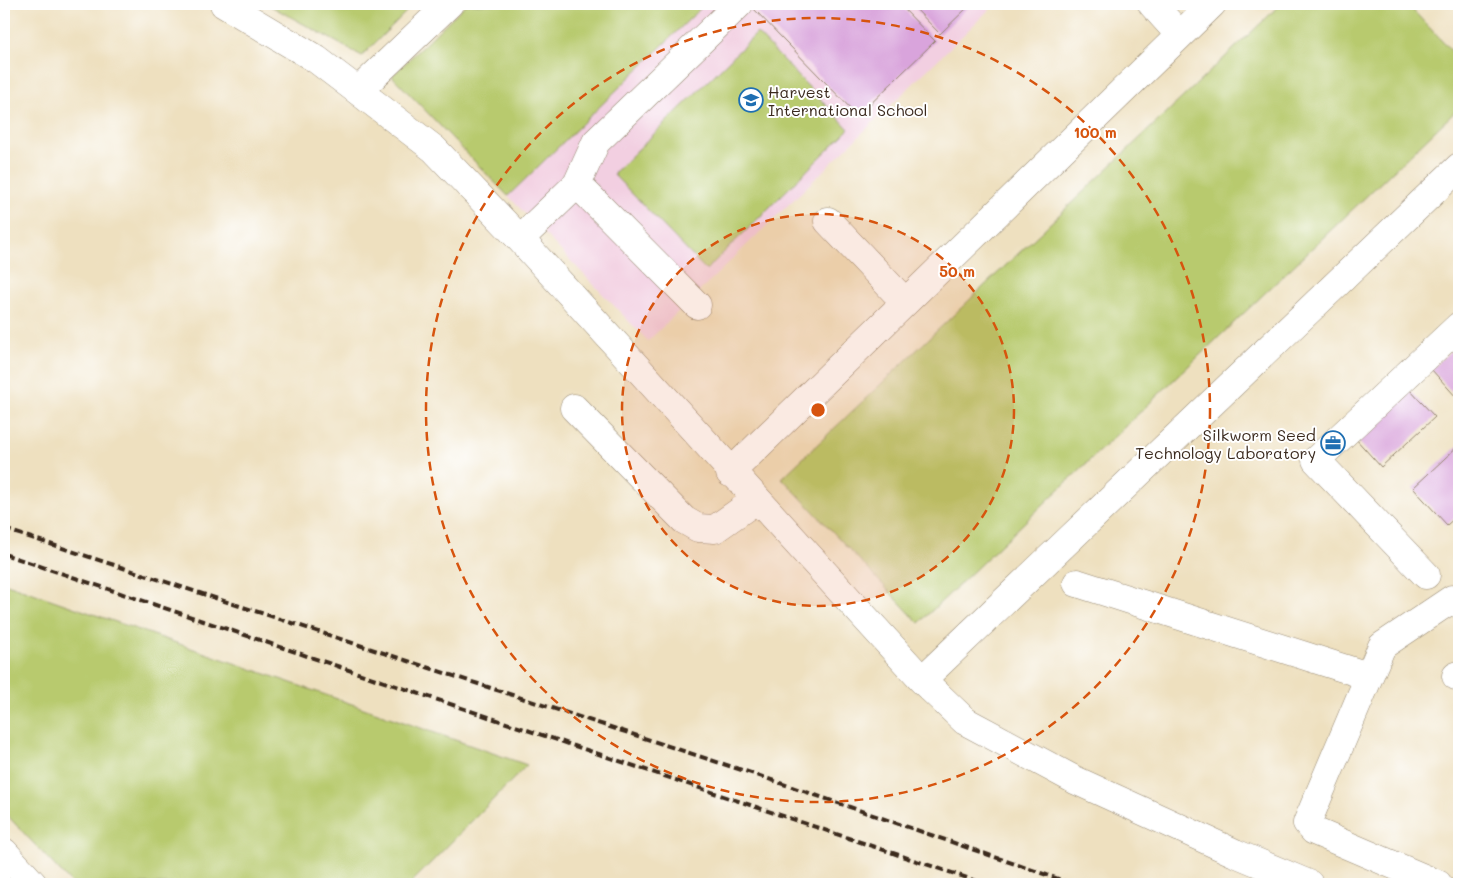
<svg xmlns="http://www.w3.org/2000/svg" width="1463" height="888" font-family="Mali,sans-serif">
	<rect width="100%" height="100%" fill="#fff"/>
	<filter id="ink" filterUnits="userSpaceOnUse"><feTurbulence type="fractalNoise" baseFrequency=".02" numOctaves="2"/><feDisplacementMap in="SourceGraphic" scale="10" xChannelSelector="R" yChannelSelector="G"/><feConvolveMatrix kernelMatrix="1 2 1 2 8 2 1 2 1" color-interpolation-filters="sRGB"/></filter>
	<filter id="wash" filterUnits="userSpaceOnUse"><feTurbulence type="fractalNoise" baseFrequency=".0096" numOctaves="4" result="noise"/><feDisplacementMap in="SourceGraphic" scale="20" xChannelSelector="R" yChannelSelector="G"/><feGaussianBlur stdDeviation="1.12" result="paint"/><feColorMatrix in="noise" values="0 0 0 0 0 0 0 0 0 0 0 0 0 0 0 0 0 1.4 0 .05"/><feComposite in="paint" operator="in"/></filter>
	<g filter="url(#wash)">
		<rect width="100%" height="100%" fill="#eee0bf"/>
		<!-- built -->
		<path fill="#f2cfe1" d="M705,4h290l-347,337 -140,-145z"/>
		<!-- green -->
		<path fill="#b8ca6e" stroke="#7a7a46" d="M267,4h147l-52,52z
			M466,4h239l-197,192 -116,-120z
			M1281,4h126l52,55v49l-540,515 -137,-145z
			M757,33l92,96 -143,141 -93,-96z
			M4,583l523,182 -117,119h-338l-68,-72z"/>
		<g id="blocks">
			<!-- building -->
			<path fill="#d9a4dc" d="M752,4h147l36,37 -77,75 -108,-111z
				M911,4h60l-31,30z
				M1459,343v52l-2,3 -26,-29z
				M1409,389l26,28 -54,50 -26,-29z
				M1459,445v69l-12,11 -34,-37z"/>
		</g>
	</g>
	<g filter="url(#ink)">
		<use href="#blocks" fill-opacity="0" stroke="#94856e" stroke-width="1"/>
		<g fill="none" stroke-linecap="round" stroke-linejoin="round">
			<!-- minor casing -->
			<g stroke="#94856e" stroke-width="29">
				<path id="minor" d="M224,4l92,55 118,90 86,90 402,441 43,41 110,59 160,73 74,31
					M1152,4l28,31
					M358,91l91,-87
					M577,184l120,121
					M828,221l77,81
					M520,239l57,-55 19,-42 143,-138
					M574,408l110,112 14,8 17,1 41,-29
					M730,473l482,-469
					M1426,575l-110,-115 143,-134
					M1077,583l291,93
					M1456,676l3,-1
					M922,680l537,-513
					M4,852l29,32
					M1438,884l-124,-53 -7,-8 75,-177 70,-47 7,5"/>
			</g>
			<!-- minor -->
			<use href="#minor" stroke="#fff" stroke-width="28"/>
			<!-- rail -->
			<path stroke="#3b2a1e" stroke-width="4" stroke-dasharray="8 4" stroke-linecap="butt" d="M4,529l753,246 316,109
				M4,554l981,330"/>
		</g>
	</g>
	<!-- distance rings -->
	<circle cx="818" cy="410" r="196" fill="#d7540e" fill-opacity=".12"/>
	<g fill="none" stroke="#d7540e" stroke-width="2.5" stroke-dasharray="9 6">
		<circle cx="818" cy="410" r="196"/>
		<circle cx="818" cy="410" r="392"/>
	</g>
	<!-- icons -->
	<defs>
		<g id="school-ring" transform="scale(1.25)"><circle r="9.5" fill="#fff" stroke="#1f6fb2" stroke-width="1.5"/><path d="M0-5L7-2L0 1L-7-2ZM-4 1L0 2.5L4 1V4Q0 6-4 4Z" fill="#1f6fb2"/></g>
		<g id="office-ring" transform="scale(1.25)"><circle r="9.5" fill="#fff" stroke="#1f6fb2" stroke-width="1.5"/><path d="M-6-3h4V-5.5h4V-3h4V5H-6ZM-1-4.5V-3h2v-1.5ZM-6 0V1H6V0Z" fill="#1f6fb2"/></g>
	</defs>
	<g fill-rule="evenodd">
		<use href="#school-ring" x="751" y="100"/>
		<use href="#office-ring" x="1333" y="443"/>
	</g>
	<g text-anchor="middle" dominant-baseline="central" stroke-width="4" stroke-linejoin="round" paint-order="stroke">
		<!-- poi labels -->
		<g font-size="16" fill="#3b2a1e" stroke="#fff" text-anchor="start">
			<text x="768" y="91">Harvest<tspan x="768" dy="18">International School</tspan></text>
			<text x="1316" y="434" text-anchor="end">Silkworm Seed<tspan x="1316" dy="18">Technology Laboratory</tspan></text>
		</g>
	</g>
	<circle cx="818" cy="410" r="8" fill="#d7540e" stroke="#fff" stroke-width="2.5"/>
	<g font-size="15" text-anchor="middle" font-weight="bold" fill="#d7540e" stroke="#fff" stroke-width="4" stroke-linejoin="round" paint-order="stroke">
		<text x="1095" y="138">100 m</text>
		<text x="957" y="277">50 m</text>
	</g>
	<!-- margin -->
	<rect width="1463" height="888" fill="none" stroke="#fff" stroke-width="20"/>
</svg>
